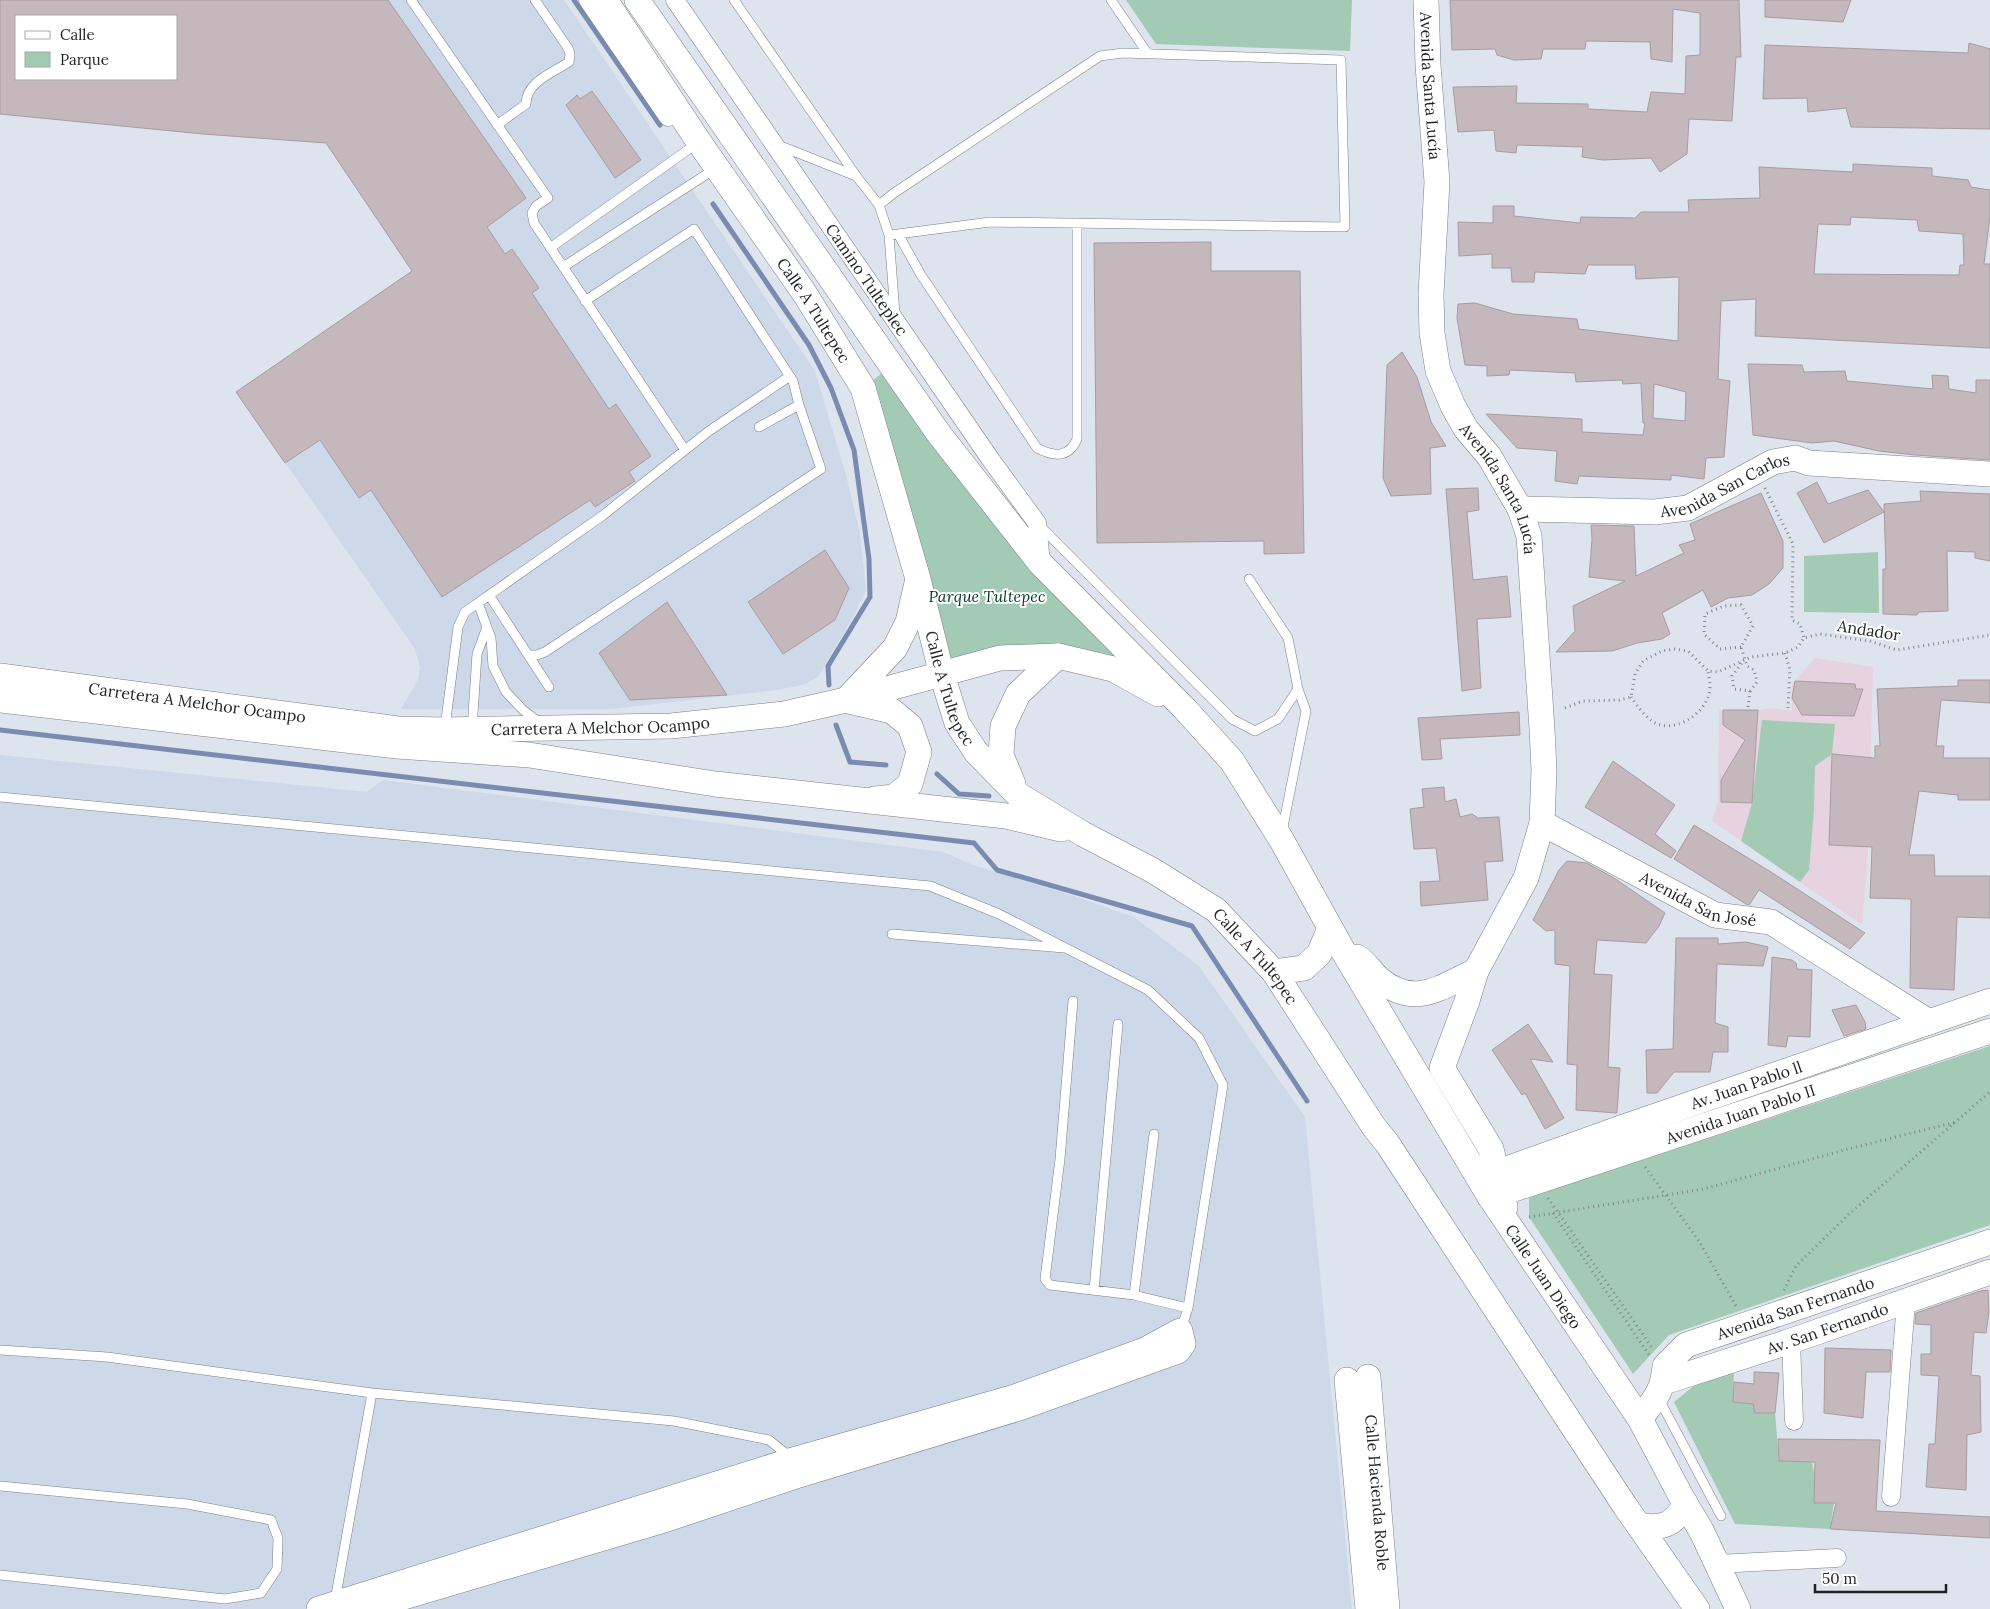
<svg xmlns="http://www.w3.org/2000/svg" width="1990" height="1609" font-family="Lora,serif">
	<rect width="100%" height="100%" fill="#dde4ed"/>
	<!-- built -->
	<path fill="#cdd9e8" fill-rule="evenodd" d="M0,0h564l251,371 31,104 14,59 6,56 -11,23 -37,64 -15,8 -26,5 -166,19h-210l17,-30 2,-11 -5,-19 -179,-257 176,-121 -86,-128 -123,-9 -203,-20zM16,16h160v63h-160z
		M0,755l367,37 16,-12 560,72 30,13 101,31 60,21 65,49 106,151 47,492h-1352z"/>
	<!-- education -->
	<path fill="#e7d2e0" d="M1815,658l58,9 -5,185 -6,73 -150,-104 6,-19 1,-92 35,1 18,-3 20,3v-27z"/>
	<!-- green -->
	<path fill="#a3cab4" d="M1126,0h226l-2,51 -194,-7z
		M891,366l175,229 116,113 -117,-52 -122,17 -80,-285z
		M1878,552l1,61 -75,-1v-56z
		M1762,720l73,4 -3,30 -17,12 -1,43 -5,61 -9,12 -59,-41 11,-38z
		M1990,1046v179l-321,110 -36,39 -104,-157v-19l22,-8z
		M1734,1371l-1,31 20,2 3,9h19l4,48 33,1 3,16 -1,24 20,1 -4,26 -95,-5 -61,-122 32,-26z"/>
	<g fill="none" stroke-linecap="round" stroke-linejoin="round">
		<!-- stream -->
		<path stroke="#798bb0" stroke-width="5" d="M574,0l86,125
			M713,204l96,141 22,43 23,62 15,109 1,38 -42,69 1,19
			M836,725l14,37 36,3
			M0,730l974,113 23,27 195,56 115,175
			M937,774l22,20 30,2"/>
	</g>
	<!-- building -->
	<path fill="#c4b8bc" stroke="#a79ca0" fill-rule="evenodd" d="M0,0h388l138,198 -39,29 18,27 7,-5 27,39 -7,5 77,116 7,-5 35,52 -22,16 6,9 -40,26 -5,-7 -148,97 -71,-107 -12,8 -39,-58 -35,23 -49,-71 176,-121 -86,-128 -123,-9 -203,-20zM16,16h160v63h-160z
		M1450,0h289l2,57h-5l-4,64 -43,-2 -2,35 -27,18 -9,-14 -48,2 -21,-3 1,-10 -66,-2 -1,8 -20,-2 -2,-21 -36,2 -5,-45 64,-1 -1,17 72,1v5l59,3 4,-20 34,2 1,-38 14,-1v-42l-27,-4 -1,53 -21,-3 -1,-17 -64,-1 -1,8h-42l-2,10 -27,1 -17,-5 -2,-6 -43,1z
		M1765,0h86l-8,22 -78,-5z
		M1969,43l21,6v80l-139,-2 -5,-19 -38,4 -1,-14 -44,1 2,-54 203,8z
		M592,91l49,69 -26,18 -49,-73 11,-10 3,4z
		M1853,164l79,4v8l36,4 3,7 19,3v27l-6,47h6v84l-235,-12 1,-37 -35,2 -3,78 12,2 -6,76 -18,1 -2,21 -33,-4v5l-92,-4 -2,8 -22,-3 2,-30 -40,-3 -31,-34 96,5v13l61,3 2,-12h-2l-2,-40 -18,1 -1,-4 -46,2 -1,-9 -65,-3 -1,5 -22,1v-10l-22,-1 -8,-47 1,-14 17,-1 38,11 64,5 2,10 99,12 1,-64 -43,2 -1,-14h-47l-3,9 -50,-2 -1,10h-22l-1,-14h-19v-14l-33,2 -1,-34 35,1v-17h21v10l66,7 1,-6 54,1 6,-6h48l-1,-12 72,-2 -1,-31 94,5zM1851,217l66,3 2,11 44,3 1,31h-4l-1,10 -145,-1 4,-50 32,1zM1654,384l32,8 -1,29 -32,-3z
		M1211,242v29h89l4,282 -40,1v-13l-167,2 -3,-300z
		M1402,352l15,25 14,45 15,24 -16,2 1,46 -40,2 -8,-18 4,-113z
		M1748,364l54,1 2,7 41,-1 2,10 86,8 -1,-14 16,1 1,13 27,4v-13h14v80l-75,-5 -36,-4 -45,-10 -22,2 -59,-8z
		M1817,482l11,22 40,-14 16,22 -60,31 -27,-50z
		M1478,488l1,22 -12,2 6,68 34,-4 4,41 -34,2 4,69 -19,3 -16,-202z
		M1920,491l70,3v67l-15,-3v-6l-28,-1 1,60 -29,1 -2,3 -34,-1v-45h3l-2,-65 37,-3z
		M1761,493l22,48v27l-14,16 -17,11 -24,3 -17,9 -8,-17 -41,23 8,21 -8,5 -25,4 -25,8 -56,1 19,-21 -2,-25 52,-25 -36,-4 3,-38 -1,-14 43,1 2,50 48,-23 -5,-8 16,-5 -5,-16z
		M825,550l24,38 -14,32 -52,34 -35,-52z
		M667,602l60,93 -97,5 -31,-47z
		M1958,680h32v23l-49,-3 -5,46h8l-1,12h47v42h-32v-5l-39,-4 -10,64h25l1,21h55v42l-33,-1 -3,73 -44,-2 1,-89 -41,-1 2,-51 -43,-2 3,-91 43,4v-12h5l-3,-57 81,-3z
		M1795,681l60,3 1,5h7l-9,27 -52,-1 -10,-17z
		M1723,710h35l-6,93 -31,-1v-22l24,-40 -22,-15z
		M1519,712l1,23 -80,4 2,20 -20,1 -4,-42z
		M1613,761l62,44 -20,29 21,17 -5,7 -86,-51z
		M1444,787l1,15 11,-3 4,18 12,-3 6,4 21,-1 4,44 -18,1 3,38 -67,6 -1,-24 20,-1 -4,-33 -22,1 -4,-40 14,-2 -2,-18z
		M1694,825l77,47 94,61 -15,16 -91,-59 -10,15 -3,-1 -72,-45z
		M1567,861l20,2 27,15 51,35 -6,13 -13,17 -49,-3 -3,34 18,1 -4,92 12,1 -3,45 -41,-3 1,-45 -10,-1 3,-98 -15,-2v-34l-9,1 -13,-11 26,-50z
		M1676,938h42v6l28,-2 22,5 -5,19 -46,-2 -2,59 13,4v25h-15l-3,20h-36l-17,21h-10l-1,-43 27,-1z
		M1772,957l20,3 4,3 1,6 15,1 -2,67 -22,-1 -2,11 -18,-2z
		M1856,1005l9,17 1,7 -22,7 -12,-26z
		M1528,1024l25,38 -23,-3 34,59 -19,11 -20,-36 -3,2 -30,-45z
		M1988,1290l1,22 -3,21 -12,-1 -3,43 9,1 1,56 -14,3 -1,55 -40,-3 3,-43h6l4,-68 -18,-1v-21h10v-29l-16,-1 1,-11 64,-22z
		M1825,1348l66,2 -1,22h-24l-3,46 -39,-5z
		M1754,1372l25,1 -4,40h-20l-2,-9 -20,-2 1,-20 20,2z
		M1778,1439l102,1 -4,71 114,6v21l-160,-9 6,-26h-22l1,-41 -36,-1z"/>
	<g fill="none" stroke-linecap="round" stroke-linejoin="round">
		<!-- lane casing -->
		<g stroke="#7a8189" stroke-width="10">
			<path id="lane" d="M411,0l137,198 -12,8 -4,7 2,10 151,227
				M734,0l123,177 22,28 10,30 6,79
				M1111,0l37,54
				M497,125l29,-21c0,-22 26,-31 43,-42l1,-8 -2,-6 -33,-48
				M778,145l78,31
				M879,205l15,-12 206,-137 23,-3 218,7 4,167 -355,-5 -92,12
				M889,235l9,-1 23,41 116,173c17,9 32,10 40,-9v-216
				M550,248l139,-99
				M563,267l144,-93
				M759,427l40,-22
				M1038,524l194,195 23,12 23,-12 20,-30
				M1249,579l39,59 10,51 8,22 -24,121
				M489,595l60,92
				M478,603l13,35 2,28 13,26 17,18 16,12
				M529,655h8l8,-3 276,-183 -22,-64 -6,-24 -99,-152 -109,72
				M445,727l13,-100 7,-15 137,-96 107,-85 81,-55
				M472,729l5,-75 10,-27
				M0,797l930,89 69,28 149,76 51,48 24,47 -35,223 -7,22
				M892,934l172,14
				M1073,1001l-13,158 -15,120 5,6 84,10 54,13
				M1094,1290l24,-266
				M1134,1295l20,-161
				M0,1350l107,7 265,36 302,28 95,19 21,17
				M1659,1399l62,117
				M0,1486l187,18 84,16 7,18 -1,31 -16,24 -36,6 -225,-24
				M335,1601l37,-208"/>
		</g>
		<!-- street casing -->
		<g stroke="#7a8189" stroke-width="19">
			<g id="street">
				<path d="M588,0l80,117"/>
				<path id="s1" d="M675,0l316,460 46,63 4,40"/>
				<path d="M1791,1341l3,80"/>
				<path d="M1891,1497l15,-196"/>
				<path d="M1717,1564l120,-6"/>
			</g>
		</g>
		<!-- secondary casing -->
		<g stroke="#7a8189" stroke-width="26">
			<g id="secondary">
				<path id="s2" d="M605,0l94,142 106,152 58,94 55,191 24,96 15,48 19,29 41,42 66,40 69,36 64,40 58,62 100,155 13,16 238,363 72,103"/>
				<path id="s3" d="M637,0l302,434 102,130 144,145 47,52 49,78 61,110 148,248 150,222 43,81 19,32 36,77"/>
				<path id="s4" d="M1426,0l2,65 9,117 -6,112 1,39 6,38 15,35 13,23 23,27 31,53 9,27 13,193 2,41 -2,53 -16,55 -50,93 -9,30 -25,67 49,81 14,58"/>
				<path id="s5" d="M1520,509l135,3 33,-4 85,-46 22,-4 14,5 181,11"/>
				<path id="s6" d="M0,676l398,53 46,1 227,-4 113,-12 62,-14 154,-42 58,-2 55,13 45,25"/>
				<path d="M0,700l397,46 132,9 186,29 291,32 55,13"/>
				<path d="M846,700l49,-52 13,-26 9,-39"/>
				<path d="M849,701l43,10 18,15 9,26 -9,32 -16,13 -19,2"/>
				<path d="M1013,784l-12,-29 2,-29 15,-32 40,-38"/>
				<path id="s7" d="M1542,823l173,92 56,7 158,100"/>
				<path d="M1357,957c9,5 14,15 22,22 36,30 61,8 97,-8"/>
				<path d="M1274,972l30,-4 15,-14 11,-26"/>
				<path id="s8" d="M1483,1180l21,-10 117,-42 369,-127"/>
				<path id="s9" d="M1490,1197l500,-166"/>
				<path id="s10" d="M1368,1377l19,232"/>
				<path d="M1347,1380l21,229"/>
				<path id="s11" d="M1664,1382l127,-41 199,-69"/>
				<path id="s12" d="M1640,1419c15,-20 23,-28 25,-53l21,-21 304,-103"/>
				<path d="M1639,1525c23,5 37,-1 46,-22"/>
				<path d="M319,1609l474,-149 222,-63 130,-47 35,-19 3,13 -5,7 -159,57 -220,67 -135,45 -301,89"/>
			</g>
		</g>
		<!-- path -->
		<path stroke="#82878d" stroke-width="3" stroke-dasharray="1 4" stroke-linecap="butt" d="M1765,488l28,56 -1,76 8,4 4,14
			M1741,647l-21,2 -16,-15 1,-20 19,-8 17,-1 12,21 -12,21 6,19 7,4 3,12 -7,9 -16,-2 -2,-13 12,-16
			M1785,653l5,17 -2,38
			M1631,697c6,9 18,26 30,28 21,5 49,-16 49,-38 0,-5 -1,-11 -2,-16
			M1748,707l2,-16
			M1565,708l18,-7 36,-1 12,-3 4,-23 8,-13 19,-10 12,-2 14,2 20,20 10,1 33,-15 34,-4 13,-6 6,-9 16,-4 50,7 27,9 93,-15
			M1645,1167l54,74 37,65
			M1548,1198l105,151
			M1553,1213l96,142
			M1529,1217l175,-28 144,-40 108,-27
			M1784,1290l12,-24 53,-52 141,-122"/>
		<!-- lane -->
		<use href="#lane" stroke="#fff" stroke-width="9"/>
		<!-- street -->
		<use href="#street" stroke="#fff" stroke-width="18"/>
		<!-- secondary -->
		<use href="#secondary" stroke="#fff" stroke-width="25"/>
	</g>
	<g text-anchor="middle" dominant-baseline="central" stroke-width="4" stroke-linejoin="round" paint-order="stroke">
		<!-- street labels -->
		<g font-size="16" fill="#1f2225" stroke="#fff">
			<text stroke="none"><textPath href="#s4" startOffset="86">Avenida Santa Lucía</textPath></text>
			<text stroke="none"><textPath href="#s1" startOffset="339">Camino Tulteplec</textPath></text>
			<text stroke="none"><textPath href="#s2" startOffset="374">Calle A Tultepec</textPath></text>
			<text stroke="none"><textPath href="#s5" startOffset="211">Avenida San Carlos</textPath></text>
			<text stroke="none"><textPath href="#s4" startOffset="506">Avenida Santa Lucía</textPath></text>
			<text transform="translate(1869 630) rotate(9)">Andador</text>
			<text stroke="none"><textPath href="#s2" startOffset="779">Calle A Tultepec</textPath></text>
			<text stroke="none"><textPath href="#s6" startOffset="199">Carretera A Melchor Ocampo</textPath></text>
			<text stroke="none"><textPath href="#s6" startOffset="604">Carretera A Melchor Ocampo</textPath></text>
			<text stroke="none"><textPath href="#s7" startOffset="175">Avenida San José</textPath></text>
			<text stroke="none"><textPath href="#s2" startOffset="1199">Calle A Tultepec</textPath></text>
			<text stroke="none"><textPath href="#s8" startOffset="280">Av. Juan Pablo ll</textPath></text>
			<text stroke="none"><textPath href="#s9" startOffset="264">Avenida Juan Pablo II</textPath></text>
			<text stroke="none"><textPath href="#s3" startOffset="1571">Calle Juan Diego</textPath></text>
			<text stroke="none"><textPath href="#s12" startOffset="205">Avenida San Fernando</textPath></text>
			<text stroke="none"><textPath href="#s11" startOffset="172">Av. San Fernando</textPath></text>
			<text stroke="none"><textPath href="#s10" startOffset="116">Calle Hacienda Roble</textPath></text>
		</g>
		<!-- park labels -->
		<g font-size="16" font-style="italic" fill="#033924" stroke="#fff">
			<text x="987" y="596">Parque Tultepec</text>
		</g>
	</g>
	<!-- legend -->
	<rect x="15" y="15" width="162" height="65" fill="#ffffff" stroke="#a5a7a8"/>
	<rect x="25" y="31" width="25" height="8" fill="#ffffff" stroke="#a5a7a8"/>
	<text x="60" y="40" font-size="15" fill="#1f2225">Calle</text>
	<rect x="25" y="52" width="25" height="15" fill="#a3cab4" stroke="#a5a7a8"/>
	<text x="60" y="65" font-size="15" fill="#1f2225">Parque</text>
	<!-- scale -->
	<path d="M1815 1584v8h131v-8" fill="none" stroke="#1f2225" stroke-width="2.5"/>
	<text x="1822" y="1584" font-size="15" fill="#1f2225" stroke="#ffffff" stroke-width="4" paint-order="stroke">50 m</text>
</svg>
